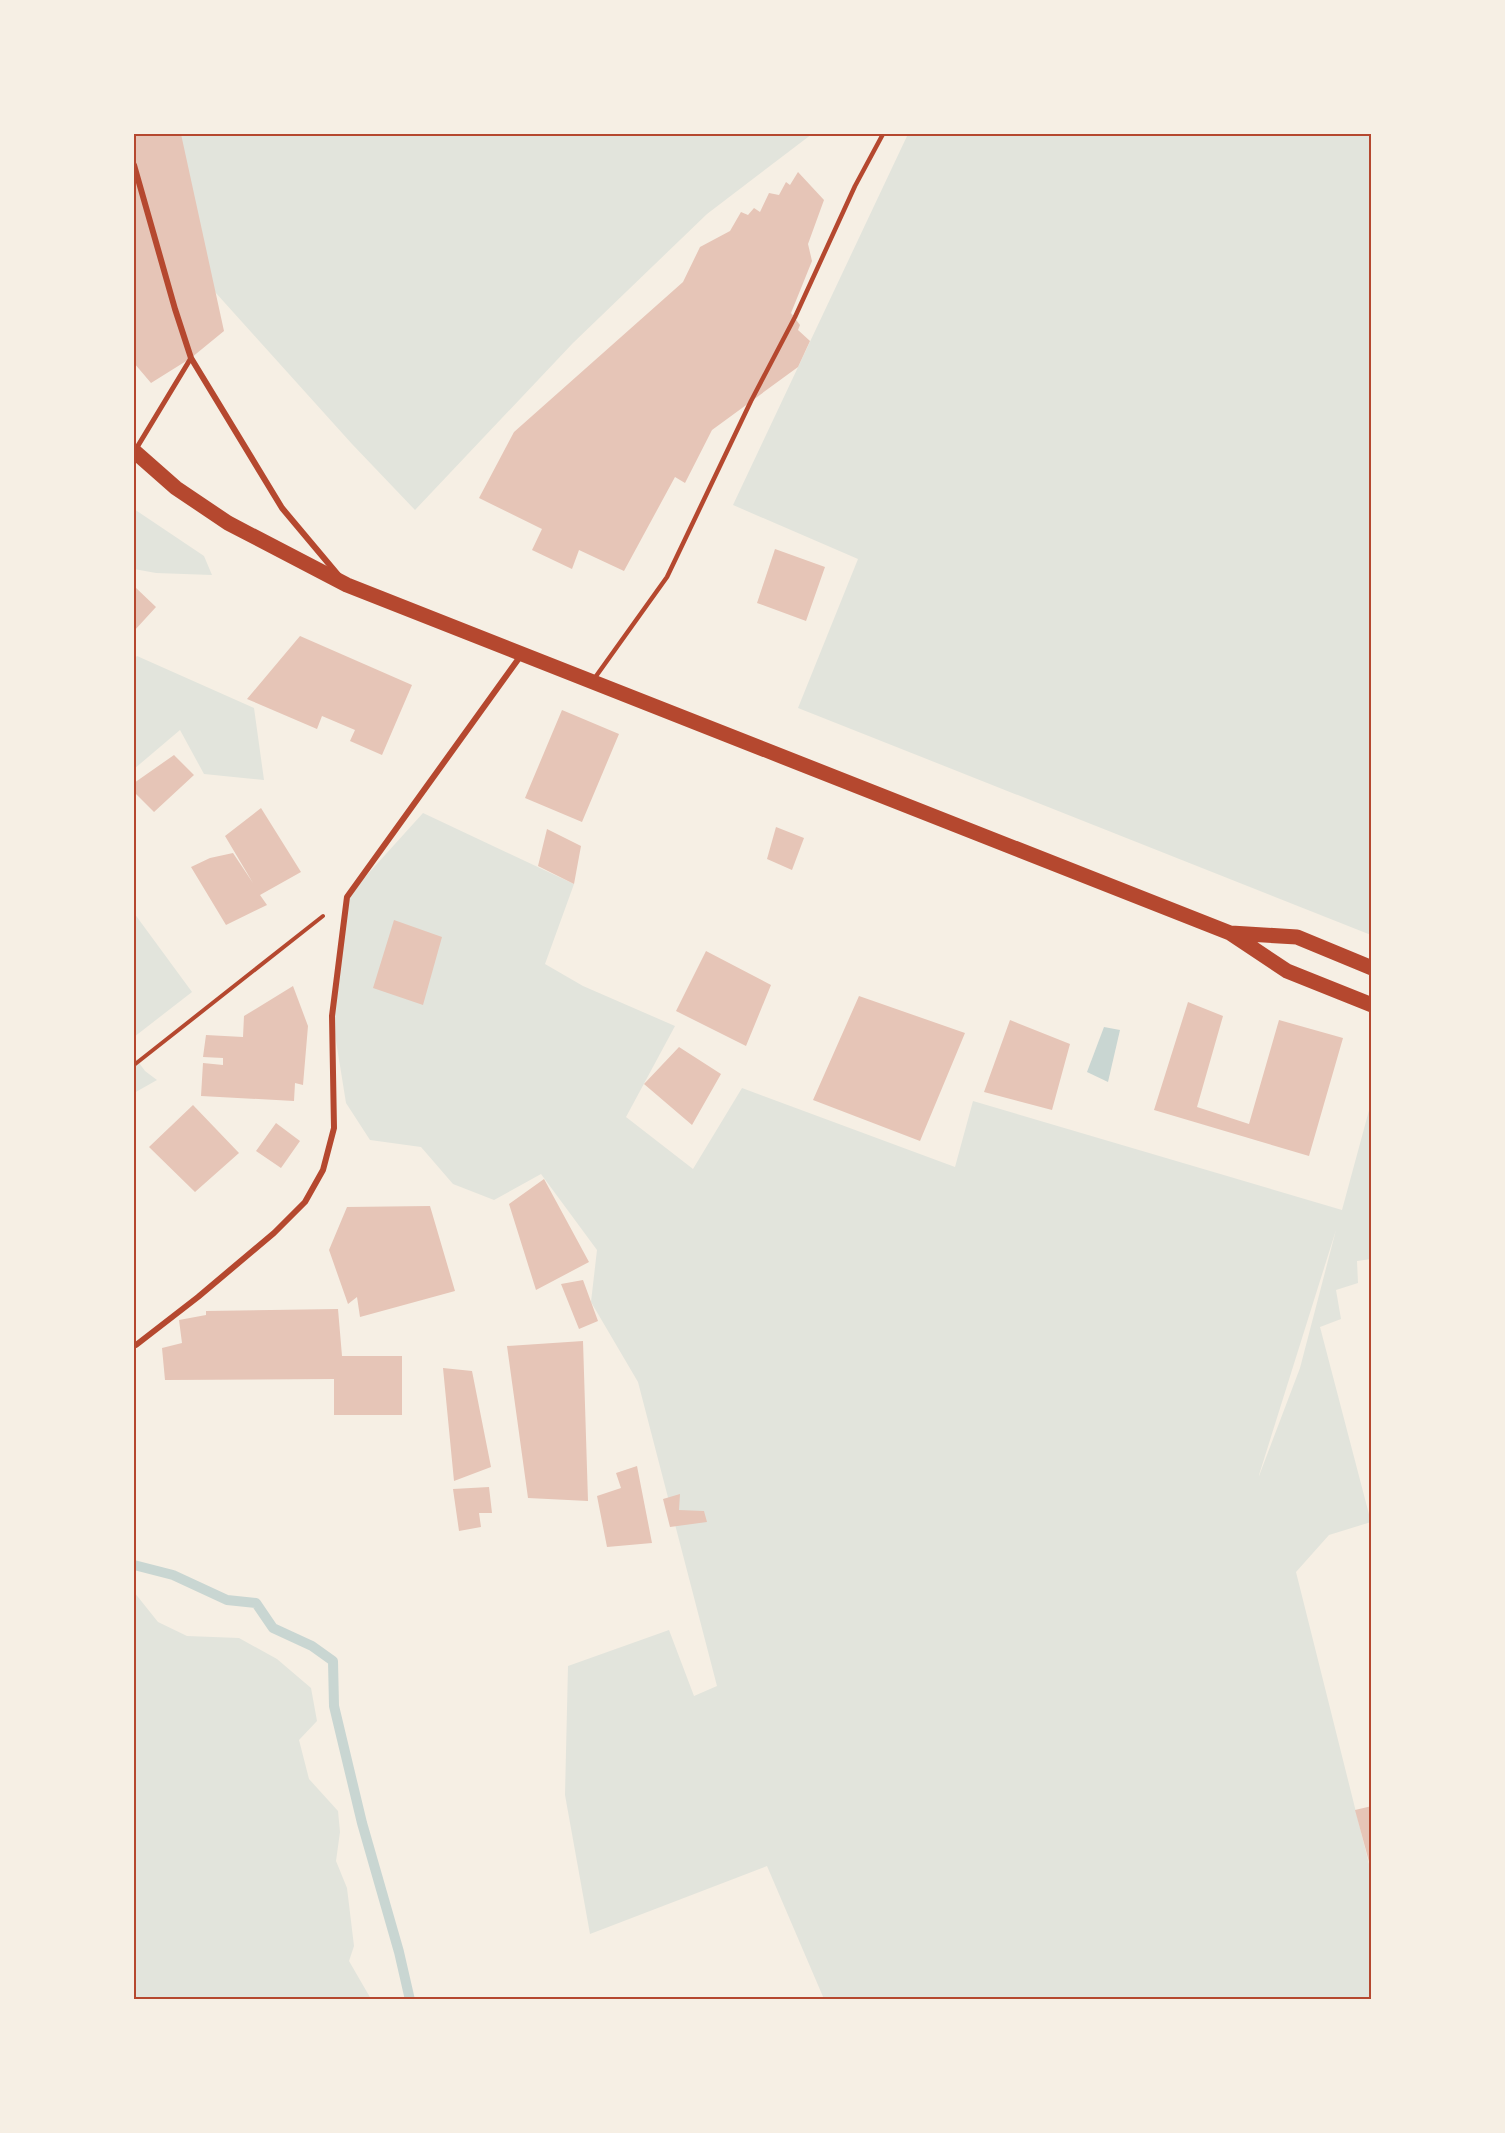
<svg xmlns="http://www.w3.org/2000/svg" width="1505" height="2133" font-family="'Asap Condensed',sans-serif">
	<rect width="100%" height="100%" fill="#f6efe4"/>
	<!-- green -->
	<path fill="#e2e4dc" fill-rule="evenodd" d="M134,134h678l-105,80 -134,129 -158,167 -63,-66 -218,-242z
		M908,134h463v801l-573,-227 60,-149 -125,-54z
		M134,509l70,47 8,19 -56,-2 -22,-4z
		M137,656l117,52 10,72 -60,-6 -24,-44 -46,39v-110z
		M423,813l151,71 -29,80 38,22 92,40 -49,91 67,52 49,-81 213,79 18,-66 369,109 29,-107v156l-14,2 1,22 -22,7 5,29 -21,8 51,195 -42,13 -33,37 75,300v127h-547l-57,-133 -177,68 -25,-139 3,-129 101,-36 25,66 23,-10 -79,-304 -47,-80 6,-52 -56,-76 -47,26 -41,-16 -32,-37 -51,-7 -24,-37 -14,-87 15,-119zM1336,1230l-36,138 -41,108v-1z
		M134,913l58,79 -58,45z
		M134,1056l11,15 12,9 -23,13z
		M134,1592l24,30 29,14 52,2 38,21 34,29 6,33 -18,19 10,39 29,32 2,21 -4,29 11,27 7,58 -5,15 22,38h-237z"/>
	<!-- water -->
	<path fill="#c9d6d2" d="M1104,1027l16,3 -12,52 -21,-10z"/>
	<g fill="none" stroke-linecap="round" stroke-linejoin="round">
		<!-- stream -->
		<path stroke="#c9d6d2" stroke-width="10" d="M134,1565l39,10 54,25 29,3 17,25 39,18 21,15 1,45 28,117 37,129 11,48"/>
	</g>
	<!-- building -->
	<path fill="#e6c5b7" d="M134,134h47l43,197 -33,27 -40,25 -17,-20z
		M798,172l26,28 -16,44 4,17 -21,52 9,12 -2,5 12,11 -12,26 -86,63 -27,53 -10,-6 -51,94 -45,-21 -7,19 -40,-19 10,-21 -63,-31 35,-66 169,-150 17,-35 30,-16 11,-19 7,3 6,-7 6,4 9,-19 10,2 7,-13 4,3z
		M775,549l50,18 -19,54 -49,-18z
		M135,587l21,20 -22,24v-43z
		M300,636l112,49 -30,70 -32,-14 5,-11 -33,-14 -5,13 -70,-30z
		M562,710l57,24 -37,88 -57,-24z
		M174,755l20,20 -40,37 -20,-20v-9z
		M261,808l40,64 -41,23 7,10 -41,20 -35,-58 19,-9 23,-5 20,30 -28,-47z
		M776,827l28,11 -12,32 -25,-11z
		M547,829l34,17 -7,38 -36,-18z
		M394,920l48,17 -19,68 -50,-17z
		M706,951l65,34 -25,61 -70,-35z
		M293,986l15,40 -5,59 -8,-2 -1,18 -93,-5 2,-33 20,2v-7l-20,-1 3,-22 37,2 1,-21z
		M859,996l106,37 -45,108 -107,-41z
		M1188,1002l35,14 -26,91 52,17 30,-104 64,18 -34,118 -155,-46z
		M1010,1020l60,24 -18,66 -68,-18z
		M679,1047l42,27 -29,51 -48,-41z
		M193,1105l46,48 -44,39 -46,-45z
		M276,1123l24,18 -19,27 -25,-17z
		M544,1179l45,83 -53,28 -27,-86z
		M430,1206l25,85 -95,26 -3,-20 -9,7 -19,-54 18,-43z
		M583,1280l15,41 -19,8 -18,-45z
		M338,1309l4,47h60v59h-68v-36l-169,1 -3,-32 20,-5 -3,-23 27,-5v-4z
		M583,1341l5,160 -60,-3 -21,-152z
		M443,1368l29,3 19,96 -37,14z
		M637,1466l15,77 -45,4 -10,-51 24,-8 -5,-15z
		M489,1487l3,26h-13l2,14 -22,4 -6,-42z
		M680,1494l-1,16 25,1 3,11 -37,5 -7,-28z
		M1372,1806v63h-1l-16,-59z"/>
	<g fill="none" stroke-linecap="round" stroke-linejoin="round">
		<!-- path -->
		<path stroke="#b5482f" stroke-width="4" d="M134,1065l189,-149"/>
		<!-- service -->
		<path stroke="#b5482f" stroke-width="4.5" d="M594,679l73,-102 84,-176 44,-84 60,-131 28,-52"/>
		<!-- pedestrian -->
		<path stroke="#b5482f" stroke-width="5" d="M136,449l55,-91"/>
		<!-- minor -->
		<path stroke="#b5482f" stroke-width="6" d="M134,165l41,144 16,49 91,150 57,68
			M136,1345l62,-48 76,-64 31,-31 18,-32 11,-42 -2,-112 15,-119 175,-243"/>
		<!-- primary -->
		<path stroke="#b5482f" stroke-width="15" d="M134,451l42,37 52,35 119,62 883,348 57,38 85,34
			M1231,933l66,4 75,31"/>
	</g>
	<!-- border -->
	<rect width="1505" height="2133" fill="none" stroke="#f6efe4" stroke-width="270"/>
	<rect x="135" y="135" width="1235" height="1863" fill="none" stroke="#b5482f" stroke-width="2"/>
</svg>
